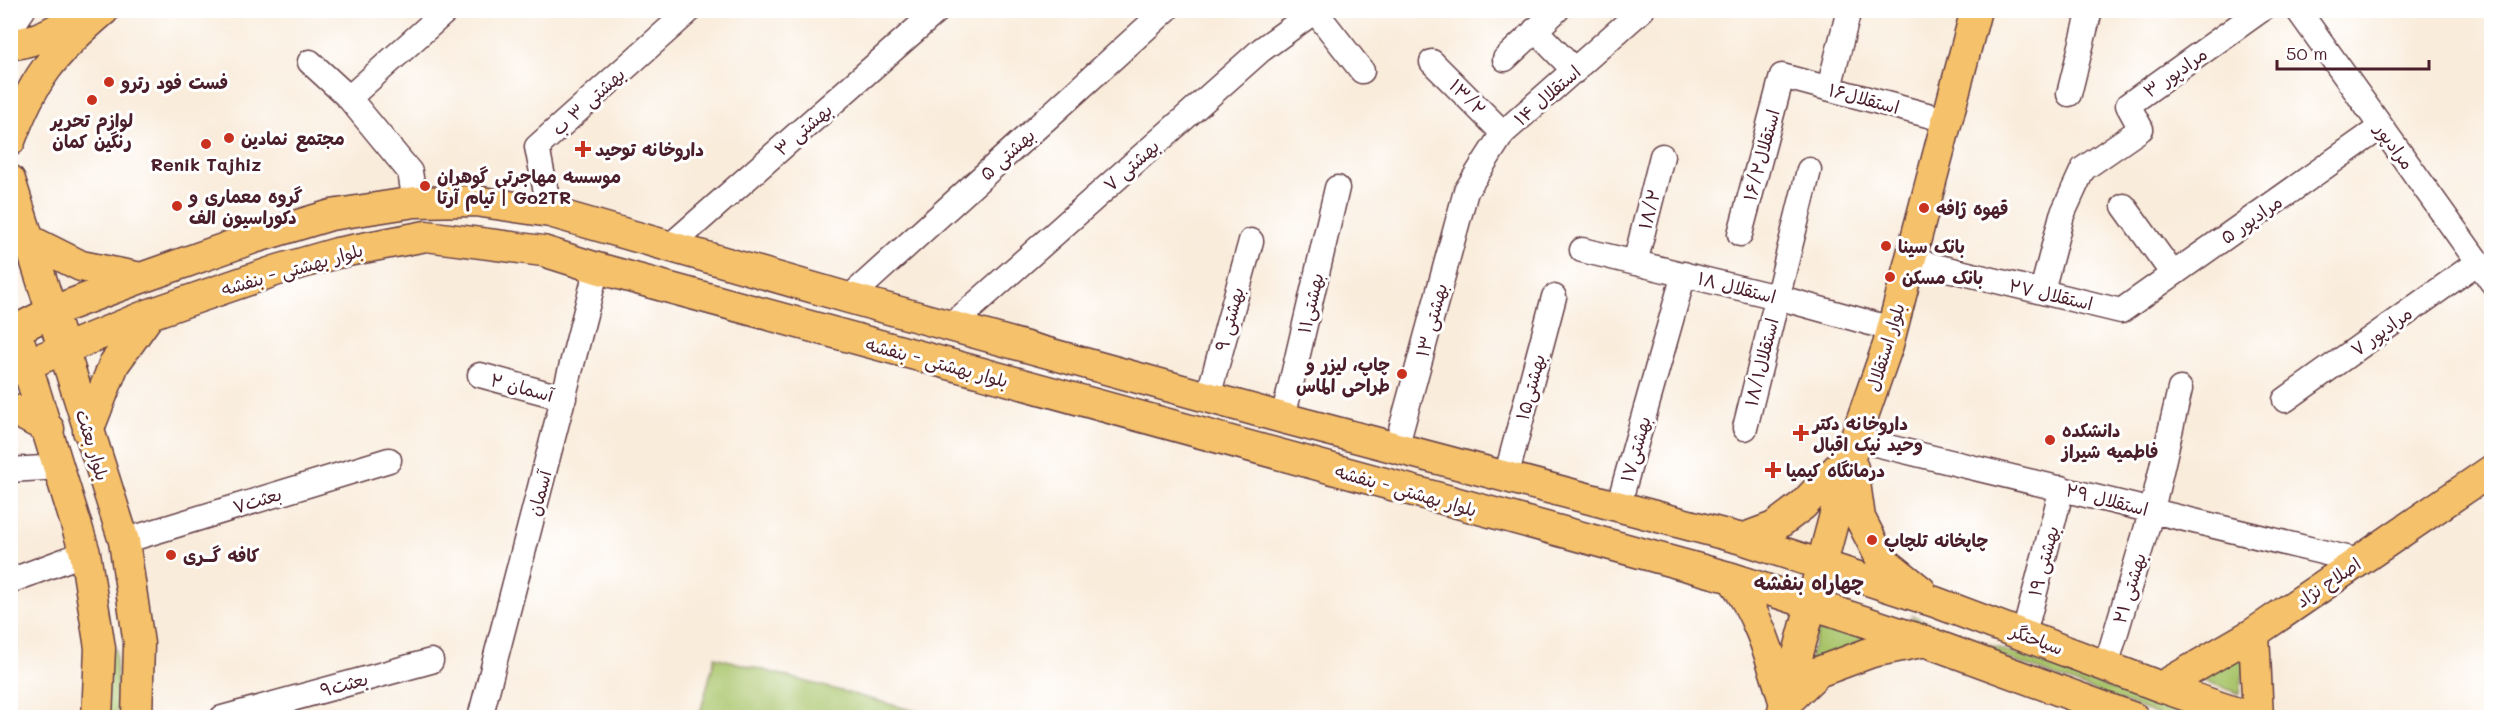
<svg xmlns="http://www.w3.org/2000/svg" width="2502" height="728" font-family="Mali,'Playpen Sans Arabic',sans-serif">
	<rect width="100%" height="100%" fill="#fff"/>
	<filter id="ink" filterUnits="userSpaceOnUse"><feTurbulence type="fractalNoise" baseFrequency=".0167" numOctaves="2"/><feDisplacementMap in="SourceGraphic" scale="12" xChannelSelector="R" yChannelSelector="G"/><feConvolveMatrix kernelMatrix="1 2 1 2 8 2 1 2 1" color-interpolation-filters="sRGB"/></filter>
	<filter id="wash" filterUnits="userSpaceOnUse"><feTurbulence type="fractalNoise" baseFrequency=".008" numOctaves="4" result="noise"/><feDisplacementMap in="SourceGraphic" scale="24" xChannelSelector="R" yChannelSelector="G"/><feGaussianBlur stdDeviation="1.35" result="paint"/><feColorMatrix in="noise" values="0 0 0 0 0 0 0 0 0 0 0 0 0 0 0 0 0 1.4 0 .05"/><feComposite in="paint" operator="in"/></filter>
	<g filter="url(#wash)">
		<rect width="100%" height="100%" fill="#f9ecdb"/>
		<!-- green -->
		<path fill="#a9c56b" stroke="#7a724b" stroke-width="1.5" d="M1912,615l22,10 256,92h-26l-252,-94z
			M1820,624l59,18 -73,28z
			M109,648l7,1 2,68 -11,1z
			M2247,649l-7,45 -40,-15z
			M715,657l204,55 -2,5h-218z"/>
	</g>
	<g filter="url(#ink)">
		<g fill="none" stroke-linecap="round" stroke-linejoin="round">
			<!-- minor casing -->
			<g stroke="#643e45" stroke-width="27">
				<path id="minor" d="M2298,10l194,272
					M1315,11l47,60
					M10,29l13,-19
					M1535,30l40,41
					M1505,59l52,-49
					M310,62l39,36
					M1432,62l71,71
					M1829,88l20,-78
					M2069,94l21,-84
					M415,202l-5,-30 -61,-74 98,-88
					M2124,206l49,68
					M550,212l-13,-65 153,-137
					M1740,234l42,-158 164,44
					M669,247l269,-237
					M1582,250l195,47 115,32
					M1910,260l211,51 260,-184
					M1635,263l27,-107
					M2042,291l20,-76 21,-46 58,-40 -13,-24 133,-95
					M849,298l317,-288
					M952,325l309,-275 55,-40
					M480,375l84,23
					M1208,397l43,-156
					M2285,400l193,-138
					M1283,418l54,-230
					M1745,428l64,-258
					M1855,439l504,122
					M1396,448l70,-257 37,-58 139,-123
					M10,470l50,-3
					M1506,477l48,-180
					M1618,507l66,-233
					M124,541l265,-81
					M10,581l75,-28
					M2024,634l38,-146
					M2106,666l46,-156 28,-121
					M222,718l209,-57
					M480,718l117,-450"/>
			</g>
			<!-- major casing -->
			<g stroke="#643e45" stroke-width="33">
				<path id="major" d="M10,45c28,-4 49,-15 70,-32
					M10,141c22,-61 44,-89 94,-131
					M10,180l114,361 15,103 -2,74
					M27,239l54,27 60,12
					M10,333l43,-22 88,-33 110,-39 80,-24 84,-13 60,-1 75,11 299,86 434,120 459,121 193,63 226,85 91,31
					M21,346l64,207 15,95 -3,70
					M10,371l140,-57 128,-44 59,-17 89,-17 117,15 54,17 1135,310 192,63 210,77
					M10,408l39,21
					M88,431l26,-67 36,-50
					M1853,468l7,50 21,41 40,32
					M1742,539l32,-12 29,-22 47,-50
					M1732,578c28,39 39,81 53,126l33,-32 54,-20 49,-10
					M2254,633l4,85
					M2161,687l93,-54 238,-163
					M1781,718l74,-279 33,-94 88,-335"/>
			</g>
			<!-- minor -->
			<use href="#minor" stroke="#fff" stroke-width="24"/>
			<!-- major -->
			<use href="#major" stroke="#f5c16b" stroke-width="30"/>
		</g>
	</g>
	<!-- markers -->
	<g fill="#c8321e" stroke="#fff" stroke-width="2">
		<circle cx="109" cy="82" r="6"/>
		<circle cx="92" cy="100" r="6"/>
		<circle cx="229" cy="138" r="6"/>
		<circle cx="206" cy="144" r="6"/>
		<path d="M580 140h6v6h6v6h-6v6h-6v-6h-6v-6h6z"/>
		<circle cx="425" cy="186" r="6"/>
		<circle cx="177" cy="206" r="6"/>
		<circle cx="1924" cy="208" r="6"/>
		<circle cx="1886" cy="246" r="6"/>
		<circle cx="1890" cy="277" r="6"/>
		<circle cx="1402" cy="374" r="6"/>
		<path d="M1798 424h6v6h6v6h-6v6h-6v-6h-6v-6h6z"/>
		<circle cx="2050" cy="440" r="6"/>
		<path d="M1770 461h6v6h6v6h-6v6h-6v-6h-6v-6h6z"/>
		<circle cx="1872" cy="540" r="6"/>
		<circle cx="171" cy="555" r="6"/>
	</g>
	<g text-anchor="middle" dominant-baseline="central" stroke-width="6" stroke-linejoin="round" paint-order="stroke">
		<!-- street labels -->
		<g font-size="18" fill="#4a1f2b" stroke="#fff">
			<text transform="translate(2175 72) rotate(-35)">۳ مرادپور</text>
			<text transform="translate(1547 95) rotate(-41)">استقلال ۱۴</text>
			<text transform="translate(1468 97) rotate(45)">۱۳/۲</text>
			<text transform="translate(1864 98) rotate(15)">استقلال۱۶</text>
			<text transform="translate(588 101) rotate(-42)">بهشتی ۳ ب</text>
			<text transform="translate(803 129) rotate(-41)">بهشتی ۳</text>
			<text transform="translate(2395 146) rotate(54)">مرادپور</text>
			<text transform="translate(1007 154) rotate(-42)">بهشتی ۵</text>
			<text transform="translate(1761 155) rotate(-75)">استقلال۱۶/۲</text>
			<text transform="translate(1131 165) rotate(-42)">بهشتی ۷</text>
			<text transform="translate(1649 209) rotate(-76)">۱۸/۲</text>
			<text transform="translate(2251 219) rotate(-35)">۵ مرادپور</text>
			<text transform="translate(292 269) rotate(-16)">بلوار بهشتی - بنفشه</text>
			<text transform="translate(1737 287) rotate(14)">استقلال ۱۸</text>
			<text transform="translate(2051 294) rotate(13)">۲۷ استقلال</text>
			<text transform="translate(1310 303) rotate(-77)">بهشتی۱۱</text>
			<text transform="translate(1229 319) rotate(-75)">بهشتی ۹</text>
			<text transform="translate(1431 320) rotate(-75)">بهشتی ۱۳</text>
			<text transform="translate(2381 331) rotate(-36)">۷ مرادپور</text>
			<text transform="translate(1885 347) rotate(-73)">بلوار استقلال</text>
			<text transform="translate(937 362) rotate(15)">بلوار بهشتی - بنفشه</text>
			<text transform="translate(1761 362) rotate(-76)">استقلال۱۸/۱</text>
			<text transform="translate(522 387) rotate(15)">۲ آسمان</text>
			<text transform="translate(1530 387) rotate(-75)">بهشتی۱۵</text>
			<text transform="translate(93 445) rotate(73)">بلوار بعثت</text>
			<text transform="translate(1635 449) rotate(-74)">بهشتی۱۷</text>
			<text transform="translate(1406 490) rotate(16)">بلوار بهشتی - بنفشه</text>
			<text transform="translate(539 493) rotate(-75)">آسمان</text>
			<text transform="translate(2107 499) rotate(14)">۲۹ استقلال</text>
			<text transform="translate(257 500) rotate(-17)">بعثت۷</text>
			<text transform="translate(2043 561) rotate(-75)">۱۹ بهشتی</text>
			<text transform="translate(2328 582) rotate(-34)">اصلاح نژاد</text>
			<text transform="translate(2129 588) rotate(-73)">۲۱ بهشتی</text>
			<text transform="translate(2037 639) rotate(21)">سیاحتگر</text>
			<text transform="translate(344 684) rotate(-15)">بعثت۹</text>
		</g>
		<!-- poi labels -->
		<g font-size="18" font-weight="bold" fill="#4a1f2b" stroke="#fff" text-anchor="start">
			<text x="121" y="82">فست فود رترو</text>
			<text x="92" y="120" text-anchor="middle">لوازم تحریر<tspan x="92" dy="21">رنگین کمان</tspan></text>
			<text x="241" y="138">مجتمع نمادین</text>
			<text x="595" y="149">داروخانه توحید</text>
			<text x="206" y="164" text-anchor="middle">Renik Tajhiz</text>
			<text x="437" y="176">موسسه مهاجرتی گوهران<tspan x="437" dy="21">تیام آرتا | Go2TR</tspan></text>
			<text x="189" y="196">گروه معماری و<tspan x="189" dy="21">دکوراسیون الف</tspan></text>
			<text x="1936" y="208">قهوه ژافه</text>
			<text x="1898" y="246">بانک سینا</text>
			<text x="1902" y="277">بانک مسکن</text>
			<text x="1390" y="364" text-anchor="end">چاپ، لیزر و<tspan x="1390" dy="21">طراحی الماس</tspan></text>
			<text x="1813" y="423">داروخانه دکتر<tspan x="1813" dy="21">وحید نیک اقبال</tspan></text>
			<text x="2062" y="430">دانشکده<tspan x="2062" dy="21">فاطمیه شیراز</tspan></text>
			<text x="1786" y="470">درمانگاه کیمیا</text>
			<text x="1884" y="540">چاپخانه تلچاپ</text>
			<text x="183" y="555">کافه گــری</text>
		</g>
		<!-- neighbourhood labels -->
		<g font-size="20" font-weight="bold" fill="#4a1f2b" stroke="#fff">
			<text x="1809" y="582">چهاراه بنفشه</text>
		</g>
	</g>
	<!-- margin -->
	<rect width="2502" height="728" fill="none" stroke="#fff" stroke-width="36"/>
	<!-- scale -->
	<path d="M2277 60v9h152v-9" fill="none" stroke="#4a1f2b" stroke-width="3"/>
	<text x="2286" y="60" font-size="18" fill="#4a1f2b" stroke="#ffffff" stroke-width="4.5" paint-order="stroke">50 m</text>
</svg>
